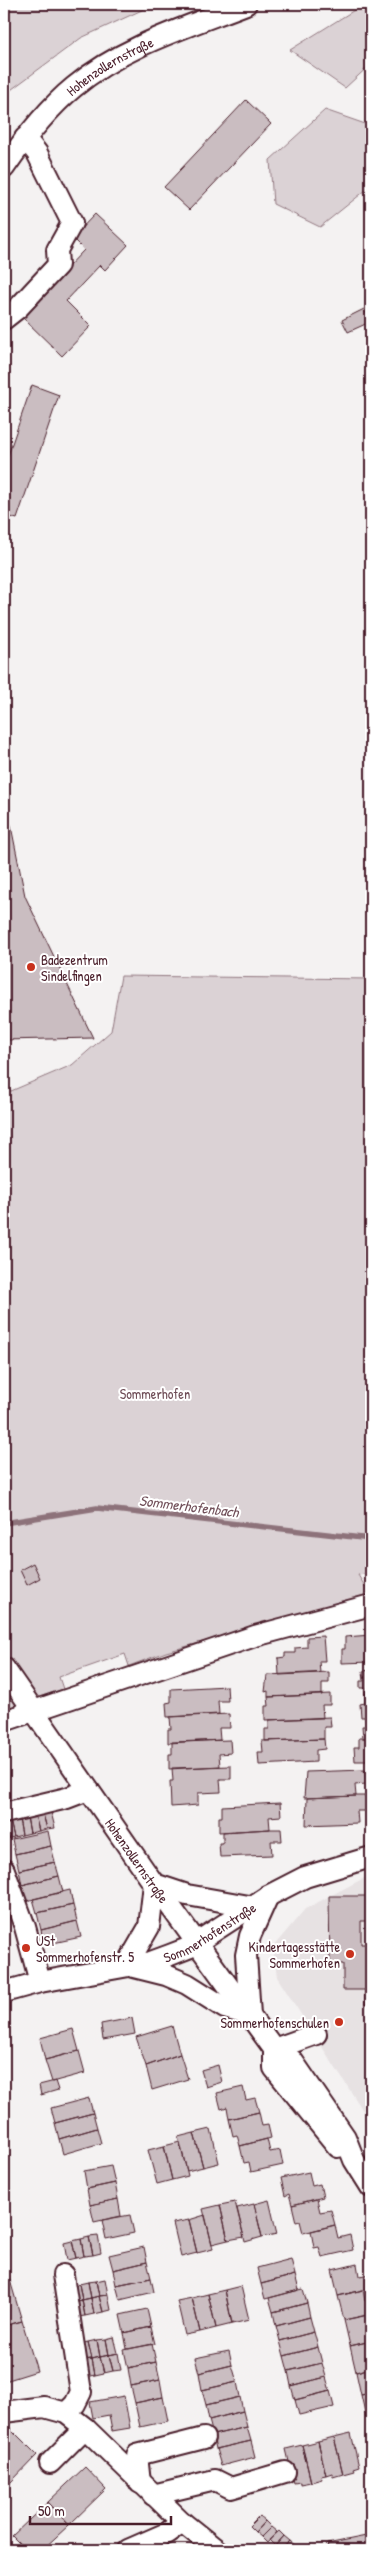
<svg xmlns="http://www.w3.org/2000/svg" width="375" height="2554" font-family="'Patrick Hand',sans-serif">
	<rect width="100%" height="100%" fill="#f4f2f2"/>
	<filter id="ink" filterUnits="userSpaceOnUse"><feTurbulence type="fractalNoise" baseFrequency=".02" numOctaves="2"/><feDisplacementMap in="SourceGraphic" scale="10" xChannelSelector="R" yChannelSelector="G"/><feConvolveMatrix kernelMatrix="1 2 1 2 8 2 1 2 1" color-interpolation-filters="sRGB"/></filter>
	<g filter="url(#ink)">
		<!-- built -->
		<path fill="#e7e2e3" d="M368,1876h3v247l-94,-146 -4,-30 32,-38z"/>
		<!-- green -->
		<path fill="#dbd2d5" stroke="#927880" d="M4,4h151l-74,34 -77,57z
			M364,4h7v60l-26,24 -55,-38z
			M325,110l46,16v60l-51,41 -47,-23 -3,-44z
			M121,976l250,3v594l-13,2 13,21 -205,56 -37,14 -4,-12 -66,23 4,12 -59,20v-615l68,-29 39,-34z"/>
		<g fill="none" stroke-linecap="round" stroke-linejoin="round">
			<!-- stream -->
			<path stroke="#8d727a" stroke-width="5.5" d="M4,1523l93,-15 274,31"/>
		</g>
		<!-- building -->
		<path fill="#cabdc1" stroke="#4a1f2b" d="M246,100l25,24 -82,86 -25,-23z
			M95,214l33,31 -23,25 -5,-5 -34,36 25,25 -29,30 -41,-40 63,-66 -12,-12z
			M364,309l6,13 -22,10 -6,-12z
			M32,385l27,10 -42,124 -13,-4v-48z
			M4,811h4l17,85 68,142 -89,2z
			M33,1563l7,15 -13,7 -7,-15z
			M371,1635v27l-29,1v-14h3v-12z
			M323,1636l2,25h-6l1,12 -41,2 -1,-17 7,-1v-4h10v-5l12,-1v-10z
			M371,1670v23l-6,1v-6h-5v-7h4l-1,-10z
			M329,1672v11h-7v12l-54,2v-6l-3,1 2,-17z
			M227,1686l1,15h-10l1,13 -52,3 -1,-14 5,-1v-13z
			M371,1693v24h-10l-1,-13 5,-1v-9z
			M330,1694v11h-8l1,13 -58,2v-14h4l-1,-9z
			M229,1714l1,14h-11l1,12 -52,3v-14h3l-1,-12z
			M330,1717l1,10h-7v12l-59,2v-12h4v-9z
			M365,1717h6v21h-8l-1,-12h4z
			M359,1738h12v23h-16l-1,-14h5z
			M324,1739l1,10 -9,1v12l-57,3 -1,-13h5l-1,-11z
			M230,1740l1,13 -12,1 1,12 -51,3v-15h3v-12z
			M231,1766v13h-11l1,13 -23,1v12l-27,2 -1,-26h3l-1,-13z
			M365,1770l1,14 -11,1 1,11 -52,2 2,-26z
			M356,1796h11l1,15h-11l1,12 -52,2 1,-27z
			M280,1803l1,13 -12,1 1,12 -51,3v-15h3v-11z
			M51,1812l4,16 -8,1 -4,-15z
			M43,1814l4,15 -8,2 -4,-16z
			M35,1815l4,16 -9,2 -3,-16z
			M27,1817l3,16 -8,2 -3,-16z
			M19,1819l3,16 -8,2 -4,-16z
			M10,1821l4,16 -8,2 -2,-17z
			M270,1829h11l1,12h-11l1,14 -52,2 -1,-14h4v-11z
			M48,1831l3,15 -36,8 -3,-15z
			M51,1846l4,16 -36,8 -4,-16z
			M55,1862l4,14 -37,9 -3,-15z
			M59,1876l4,16 -37,9 -4,-16z
			M70,1890l3,15 -36,8 -4,-14z
			M329,1896h42v25h-10v23h10v61h-6v-15h-22v-26h-13z
			M73,1905l4,16 -36,9 -4,-17z
			M77,1921l4,16 -37,8 -3,-15z
			M132,2018l3,16 -32,6 -2,-16z
			M172,2026l8,28 -34,12 -10,-29z
			M73,2029l6,22 -34,9 -5,-22z
			M79,2051l6,22 -33,9 -7,-22z
			M180,2054l8,25 -36,11 -6,-24z
			M218,2065l4,17 -16,5 -5,-17z
			M55,2081l3,9 -17,5 -2,-10z
			M243,2087l3,13 9,-2 4,14 -30,7 -2,-12 -6,2 -4,-16z
			M89,2098l4,15 -38,10 -4,-15z
			M259,2112l3,14 6,-1 3,13 -31,8 -3,-11 -4,1 -4,-17z
			M93,2113l4,15 -38,11 -4,-16z
			M97,2128l4,15 -38,11 -4,-15z
			M211,2129l8,34 -16,4 -9,-34z
			M194,2133l9,34 -16,4 -9,-34z
			M267,2139l3,13 10,-2 3,15 -32,7 -2,-10 -5,1 -4,-17z
			M180,2142l8,34 -16,4 -8,-34z
			M164,2146l8,34 -15,4 -9,-34z
			M111,2166l4,17 -28,6 -3,-18z
			M309,2172l3,14 8,-2 3,13 -31,8 -3,-11 -4,2 -4,-18z
			M115,2183l3,16 -28,6 -3,-16z
			M118,2199l3,17 -27,6 -4,-17z
			M317,2199l3,13 11,-2 4,15 -32,8 -3,-12 -4,1 -4,-17z
			M269,2200l8,34 -15,3 -8,-33z
			M235,2202l9,35 -16,3 -8,-35z
			M254,2204l8,33 -17,5 -8,-34z
			M220,2205l8,35 -16,4 -9,-35z
			M130,2215l4,18 -28,6 -4,-19z
			M205,2215l8,34 -16,4 -8,-33z
			M189,2220l8,33 -16,4 -8,-34z
			M335,2225l3,13 12,-3 3,15 -31,7 -3,-10 -5,1 -3,-17z
			M98,2236l3,17 -8,2 -4,-18z
			M89,2237l4,18 -9,1 -3,-17z
			M81,2239l3,17 -8,2 -4,-17z
			M72,2241l4,17 -9,2 -3,-17z
			M144,2247l3,15 -34,8 -4,-15z
			M291,2259l4,16 -34,9 -4,-16z
			M147,2262l4,16 -35,7 -3,-15z
			M357,2264l2,12 12,-2v14l-33,8 -6,-26z
			M7,2270l15,51 -18,5v-55z
			M295,2275l4,15 -34,9 -4,-15z
			M151,2278l3,14 -34,8 -4,-15z
			M105,2279l3,16 -9,1 -3,-15z
			M96,2281l3,15 -8,2 -3,-16z
			M88,2282l3,16 -9,2 -3,-16z
			M79,2284l3,16 -8,2 -4,-16z
			M241,2286l8,34 -17,4 -7,-34z
			M303,2289l4,14 -34,9 -4,-14z
			M225,2290l7,34 -16,4 -8,-34z
			M363,2290l2,11 6,-1v14l-27,6 -6,-24z
			M208,2294l8,34 -16,4 -8,-34z
			M108,2295l3,15 -8,2 -4,-16z
			M99,2296l4,16 -9,2 -3,-16z
			M91,2298l3,16 -9,2 -3,-16z
			M192,2298l8,34 -15,3 -8,-34z
			M82,2300l3,16 -8,1 -3,-15z
			M307,2303l3,14 -34,9 -3,-14z
			M147,2309l4,18 -27,6 -4,-18z
			M369,2315l2,26 -21,5 -6,-26z
			M310,2317l4,15 -34,9 -4,-15z
			M22,2321l15,50 -32,10 -1,-55z
			M151,2327l4,17 -28,5 -3,-16z
			M314,2332l4,15 -34,9 -4,-15z
			M114,2337l4,16 -9,2 -3,-16z
			M106,2339l3,16 -9,2 -3,-17z
			M97,2340l3,17 -8,2 -4,-17z
			M371,2341v27l-15,4 -6,-26z
			M88,2342l4,17 -9,1 -3,-16z
			M152,2344l4,18 -28,6 -4,-18z
			M318,2347l4,16 -34,8 -4,-15z
			M229,2351l3,14 -33,8 -4,-15z
			M118,2353l3,17 -8,1 -4,-16z
			M109,2355l4,16 -9,2 -4,-16z
			M100,2357l4,16 -9,2 -3,-16z
			M92,2359l3,16 -8,2 -4,-17z
			M156,2362l4,18 -29,6 -3,-18z
			M322,2363l4,14 -35,9 -3,-15z
			M232,2365l5,17 -35,8 -3,-17z
			M371,2368v25l-10,2 -5,-23z
			M326,2377l4,14 -35,9 -4,-14z
			M160,2380l3,17 -28,6 -4,-17z
			M237,2382l3,15 -34,8 -4,-15z
			M330,2391l4,16 -35,8 -4,-15z
			M371,2393v27l-4,1 -6,-26z
			M124,2396l6,32 -18,3 -3,-16 -16,3 -3,-16z
			M163,2397l5,24 -28,6 -5,-24z
			M240,2397l3,14 -34,9 -3,-15z
			M243,2411l4,16 -34,8 -4,-15z
			M247,2427l4,14 -35,8 -3,-14z
			M10,2428l27,27 -27,28 -6,-6v-42z
			M351,2433l8,34 -6,2 1,2 -11,3 -9,-37z
			M334,2437l9,37 -10,3 -1,-4 -6,2 -8,-34z
			M251,2441l4,16 -34,9 -5,-17z
			M318,2441l8,34 -5,1 1,3 -11,3 -9,-37z
			M302,2445l9,37 -11,2v-2l-6,1 -8,-34z
			M85,2467l21,22 -37,36 -21,-23z
			M48,2502l21,23 -27,25h-16l-14,-14z
			M259,2516l6,5 -10,11 -6,-6z
			M265,2521l6,6 -10,10 -6,-5z
			M271,2527l6,5 -10,11 -6,-6z
			M279,2531l5,5 -9,10 -6,-6z
			M371,2535v15h-42l-2,-6z
			M284,2536l6,5 -10,9 -5,-4z
			M290,2541l6,5 -4,4h-11z"/>
		<g fill="none" stroke-linecap="round" stroke-linejoin="round">
			<!-- minor casing -->
			<g stroke="#4a1f2b" stroke-width="24">
				<g id="minor">
					<path id="s1" d="M4,168c20,-29 42,-58 70,-81 49,-41 113,-60 172,-83"/>
					<path d="M4,319l14,-11 40,-43 -1,-15 15,-27 -35,-70 -12,-15"/>
					<path id="s2" d="M4,1668l150,216 120,165 18,11 53,77 9,23 17,27"/>
					<path d="M4,1721l251,-85 116,-31"/>
					<path d="M4,1813l63,-15 21,-8"/>
					<path d="M4,1870l21,57 15,55"/>
					<path d="M154,1884l33,11 62,11"/>
					<path d="M127,1965l22,-38 5,-43"/>
					<path d="M134,1967l32,8 21,9 38,24 25,7"/>
					<path id="s3" d="M4,1992l36,-10 111,-20 19,-7 18,-7 80,-52 37,-19 66,-20"/>
					<path d="M250,2015l-4,-60 4,-19 18,-40"/>
					<path d="M274,2049v19l64,79"/>
					<path d="M274,2049l42,-15"/>
					<path d="M63,2275l18,117 -6,12 -9,9"/>
					<path d="M4,2412l40,-5 22,6 19,15 97,94 35,28"/>
					<path d="M50,2463l35,-35"/>
					<path d="M140,2483l-3,-28 67,-17"/>
					<path d="M153,2495l62,-15 16,8 54,-16"/>
					<path d="M128,2550l39,-17 15,-11"/>
				</g>
			</g>
			<!-- minor -->
			<use href="#minor" stroke="#fff" stroke-width="20"/>
		</g>
	</g>
	<!-- markers -->
	<g fill="#c8321e" stroke="#fff" stroke-width="2">
		<circle cx="31" cy="967" r="5"/>
		<circle cx="26" cy="1948" r="5"/>
		<circle cx="350" cy="1954" r="5"/>
		<circle cx="339" cy="2022" r="5"/>
	</g>
	<g text-anchor="middle" dominant-baseline="central" stroke-width="4" stroke-linejoin="round" paint-order="stroke">
		<!-- street labels -->
		<g font-size="14" fill="#4a1f2b" stroke="#fff">
			<text stroke="none"><textPath href="#s1" startOffset="149">Hohenzollernstraße</textPath></text>
			<text stroke="none"><textPath href="#s2" startOffset="234">Hohenzollernstraße</textPath></text>
			<text stroke="none"><textPath href="#s3" startOffset="216">Sommerhofenstraße</textPath></text>
		</g>
		<!-- poi labels -->
		<g font-size="14" fill="#4a1f2b" stroke="#fff" text-anchor="start">
			<text x="41" y="959">Badezentrum<tspan x="41" dy="16">Sindelfingen</tspan></text>
			<text x="36" y="1940">USt<tspan x="36" dy="16">Sommerhofenstr. 5</tspan></text>
			<text x="340" y="1946" text-anchor="end">Kindertagesstätte<tspan x="340" dy="16">Sommerhofen</tspan></text>
			<text x="329" y="2022" text-anchor="end">Sommerhofenschulen</text>
		</g>
		<!-- park labels -->
		<g font-size="14" fill="#6e4c56" stroke="#fff">
			<text x="155" y="1393">Sommerhofen</text>
		</g>
		<!-- water labels -->
		<g font-size="15" font-style="italic" fill="#714f59" stroke="#fff">
			<text transform="translate(189 1506) rotate(7)">Sommerhofenbach</text>
		</g>
	</g>
	<!-- margin -->
	<rect width="375" height="2554" fill="none" stroke="#fff" stroke-width="20"/>
	<rect x="10" y="10" width="355" height="2534" fill="none" stroke="#4a1f2b" stroke-width="2" filter="url(#ink)"/>
	<!-- scale -->
	<path d="M30 2516v8h141v-8" fill="none" stroke="#4a1f2b" stroke-width="2.5"/>
	<text x="38" y="2516" font-size="15" fill="#4a1f2b" stroke="#ffffff" stroke-width="4" paint-order="stroke">50 m</text>
</svg>
